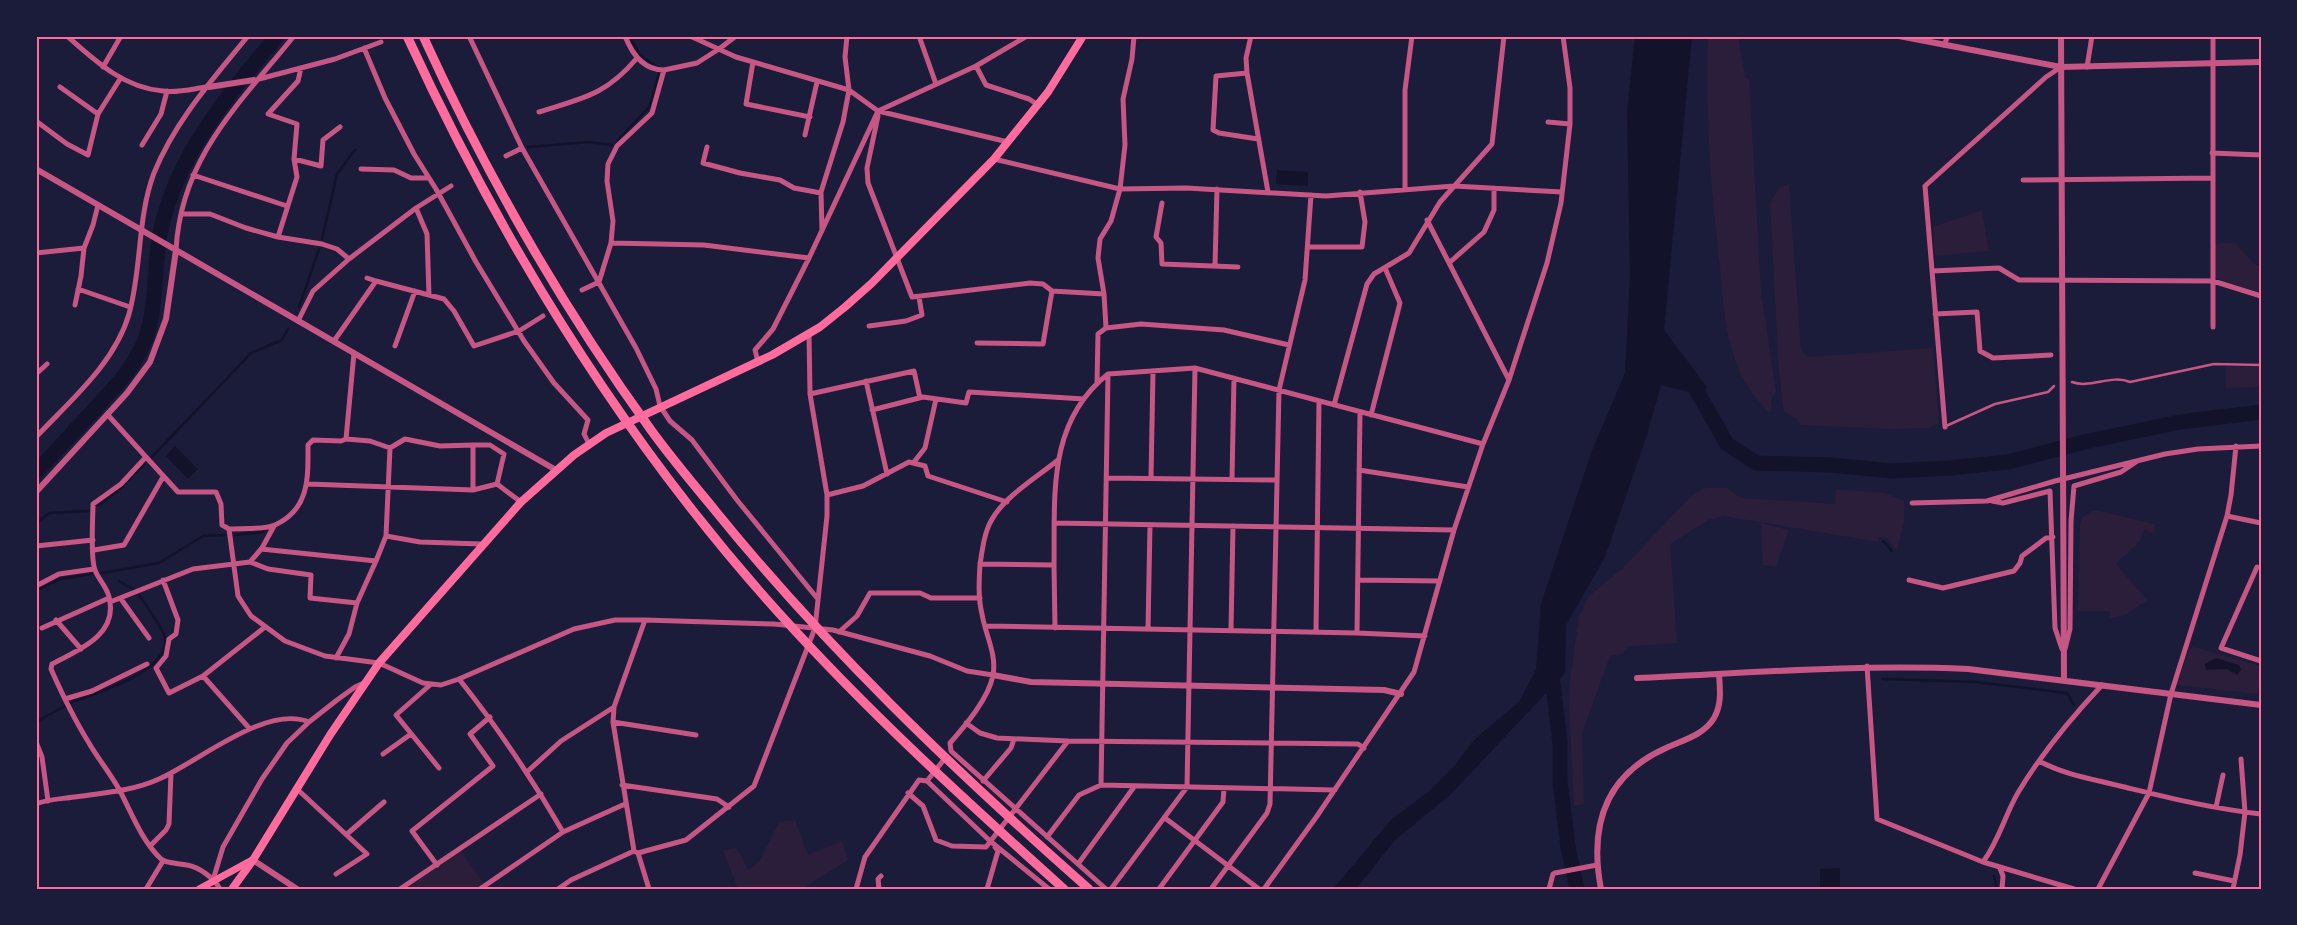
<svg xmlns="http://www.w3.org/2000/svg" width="2297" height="925" font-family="'PT Sans',sans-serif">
	<rect width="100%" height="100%" fill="#1b1b3a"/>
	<!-- green -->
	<path fill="#2a1e3b" d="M1708,36h30l7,41 4,2 12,212 15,101 -5,6 1,13 -4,1c-11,-13 -24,-28 -30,-44 -13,-32 -15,-67 -18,-101 -9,-77 -15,-153 -12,-231z
		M1789,184l12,166 7,7 125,-9 6,75 -10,5 -40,1 -88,-4 -4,-6 -13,-7 -5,-41 -9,-168 9,-15z
		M1982,210l7,41 -54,5 -2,-29z
		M2235,242l18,21 8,4v26l-46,-15v-34z
		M2226,367h35v20l-35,1z
		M1706,488h21l14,10 94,6 1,-15 49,4 19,8v21l-7,27 -3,-1 -7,-10 -8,-1 -1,5 -154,-26 -16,4 -38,24 7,99 -50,4 -4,7 -13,2 -28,77 2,71 -10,2 -5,-101 1,-24 9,-65 10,-20 35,-29 67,-71z
		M2092,511h7l55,13 2,3 -2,6 -10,-3 -4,11 -24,23 31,36 -22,15 -15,3v-7h-32l2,-85 2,-9z
		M1761,523l28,7 -13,37 -13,-2z
		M2194,647l67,19 -3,28 -81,-9 12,-36z
		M795,820l13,35 34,-14 6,19 -46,29h-64l-15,-39 14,-2 11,22 11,-8 20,-40z
		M460,849l25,36 -5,4h-73l-3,-3z"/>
	<!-- water -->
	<path fill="#12122b" d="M1635,36h57l-28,294 43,57 -6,8 -40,-10 -14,50 -42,122 -39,68 -1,48 -115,122 -55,45 -39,49h-23l59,-70 36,-27 27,-27 19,-25 45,-38 17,-32 5,-66 50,-151 34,-80 5,-96 -3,-165z
		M1277,170l31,2v14l-32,-2z
		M175,446l23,23 -10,10 -22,-23z
		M2216,658l23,7 2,5 -4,5 -10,-6 -21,1 -1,-6z
		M1840,868v21h-20v-20z"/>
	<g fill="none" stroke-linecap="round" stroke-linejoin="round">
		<!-- stream -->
		<path stroke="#12122b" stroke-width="2.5" d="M629,36l11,19 17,12
			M618,140l32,-34 9,-33
			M528,147l61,-5 23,3
			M322,239l15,-65 18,-24
			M299,307l20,-58
			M152,457l99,-104 31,-13 6,-11
			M99,505l21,-16 26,-27
			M36,524l13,-11 40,-2
			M235,535l28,-3
			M1883,541l9,10
			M102,573l57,-10 44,-27 22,-1
			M119,581l15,9
			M36,591l24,-12 32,-5
			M1883,679l92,3 92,11 7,12
			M70,703c24,-9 101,-32 95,-65 -2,-10 -20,-34 -26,-43
			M36,722l29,-16
			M1994,876l3,13"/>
		<!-- river -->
		<path stroke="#12122b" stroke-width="15" d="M1690,379l37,65 29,19 75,2 61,6 57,-3 59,-6 76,-20 96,-20 81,-10
			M36,472c19,-20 38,-41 57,-61 21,-24 36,-37 50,-66 15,-33 10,-81 18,-116 17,-76 67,-134 116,-193
			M1551,667l9,76v38l8,66 9,42"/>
		<!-- service -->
		<path stroke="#c65784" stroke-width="2.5" d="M2072,382c18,7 39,-8 58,0l84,-18 47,1
			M1946,426l49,-22 53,-12 6,-6"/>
		<!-- minor -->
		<path stroke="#c65784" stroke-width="5" d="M67,36c28,25 57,52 96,55 14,2 29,-2 43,-4
			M469,36l53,112 114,200 20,41 4,17 10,15 22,19 45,60 80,98
			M625,36c7,18 18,34 39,34
			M690,36l46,21 113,33 29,21 130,31
			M919,36l17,48
			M1251,36l-5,22 1,15 21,119
			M2213,36v291
			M1944,45l4,-9
			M364,48l21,50 29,56 22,35 40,73 48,79 30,42 34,37 -4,14 5,10
			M753,62l-7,42 64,13
			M976,66l10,19 43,14 9,6
			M103,67l18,-31
			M2087,67l5,-31
			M1247,73l-31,3 -3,54 6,3 39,6
			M259,79l76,-20 46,-17
			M60,87l38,27 22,-35
			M539,112c44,-14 67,-17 98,-54
			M878,116l-11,52 1,15 44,114 118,-14 13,1 9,7 52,3
			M36,121l31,23 21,11 10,-41
			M1548,122l22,2
			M805,135l12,-53
			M142,145l19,-31 6,-23
			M707,147l-4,16 37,10 40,7 14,8 27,5
			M2212,153l49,2
			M506,156l16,-8
			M294,159l27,7 2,-26 17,-13
			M994,159l126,30 66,-1 140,8 128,-10 108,6
			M361,169l33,1 17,8h17
			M193,175l94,31
			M2023,180l189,-2
			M1405,189v-99l7,-54
			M1162,203l-6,34 5,6 1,21 76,3
			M416,208l11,26 2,61
			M181,214h29l36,14 32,9 44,7 15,5 12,10
			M1427,220l82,160
			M822,231l-1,-39 22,-70 6,-32 -4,-33 2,-21
			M278,237l19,-60 -3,-18 3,-35 -29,-10 30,-33 3,-13
			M611,243l93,2 105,13
			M1308,247h54l3,-25 -5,-30
			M176,250c5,-93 64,-147 118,-214
			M36,253l48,-5 9,-23 5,-20
			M1449,263l35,-31 10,-22v-22
			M1215,266l2,-77
			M1932,271l67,-3 20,12 194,1 48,15
			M376,281l68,18 10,12 20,35 45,-15 24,-15
			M78,289l52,18
			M582,290l17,-8 12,-39 2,-22 -6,-40 1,-17 9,-18 35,-33 12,-43 33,-7 22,-14 17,-13
			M75,305l6,-29 3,-28
			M1935,314l42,-2 3,39 13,7 58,-3
			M298,321l15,-30 36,-32 67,-51 35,-22
			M869,326l37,-5 16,-6 -3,-18
			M1106,328l35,-4 83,6 65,15
			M334,341l42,-60 -9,-3
			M977,343l66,1 9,-53
			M395,346l20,-55
			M758,362l-3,-12 18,-21 36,-71 69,-147 98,-45 51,-30
			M36,374l11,-10
			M866,381l21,93
			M1097,383l1,-49 8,-6 -2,-34 -6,-36 2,-19 11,-18 9,-32 5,-44 -2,-46 9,-40 2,-23
			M810,394l104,-23 6,27
			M1334,405l33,-121 7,-10 35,-21 31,-51 52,-58 12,-108
			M872,410l51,-13 43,6 3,-11 115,7
			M107,414l39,43
			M1371,415l29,-112 -15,-35
			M1945,427l-20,-241 121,-109 15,-10
			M36,437c34,-36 79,-74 93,-123 13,-46 8,-96 25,-141 21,-52 59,-94 94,-137
			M346,439l24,2 20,7 -4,88
			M473,445h17l14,9 -7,30
			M390,448l15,-9 35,7 33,-1v45
			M914,462l11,-14 11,-49
			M1359,470l109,17
			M1107,478l170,2
			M1151,478l2,-107
			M1232,479l2,-101
			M308,484l165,6 24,-6 24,18
			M827,495l36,-9 46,-24 16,4 3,10 79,26
			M1992,501l11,2 47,-12 5,137 7,21
			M1912,503l75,-2 68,-20 110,-27 33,-5 63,-3
			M2227,516l34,7
			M1054,523l400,7
			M229,529l9,67 13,20 34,25 40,15 54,7 44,20 18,2 18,-6 115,-50 41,-9h30l129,4 59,6 97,26 37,15 26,4
			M36,546l57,-6
			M94,550l30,-5 39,-68
			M376,561l10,-25 34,6 62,2
			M250,562l18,7 43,6 -1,23 47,5 19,-42 -115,-12
			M980,564c2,-11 3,-23 7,-34 10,-30 48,-51 71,-70
			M1054,565l1,63
			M2257,567l-36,81 40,13
			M163,580l15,40 -2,14 -7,5 -3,17 -10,12 13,25 34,-17
			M1358,580l82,1
			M1909,580l34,8 71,-17 6,-8 2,-7 24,-18 7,-1
			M36,586l23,-12 35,-5
			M121,599l28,39
			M110,602l83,-33 57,-7 12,-14 12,-22
			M56,620l25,29
			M645,620l-31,87 -1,15 21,129 4,2 11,36
			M986,626l371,7 68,3
			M42,628l67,-30
			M1148,629l2,-104
			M1231,630l2,-104
			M839,632l18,-16 13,-23h50l11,5h49
			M1316,632l3,-230
			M1357,633l3,-221
			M2065,649l5,-20 1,-108 3,-35 47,-14 15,-10
			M336,658l13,-24 8,-31
			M1867,666l10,153 106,43 91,27
			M459,679c40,50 72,98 104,153l62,-28
			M430,685l-34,30 43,53
			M65,699l27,-8 55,-27
			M613,722l83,13
			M966,723l14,10 17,5 71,3
			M249,728l-46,-52 62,-49
			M36,742l6,15 6,44
			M383,754l28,-20
			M2039,761c26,14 53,18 81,25 46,11 93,23 141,28
			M528,771l33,-30 53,-34
			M927,781l19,-24
			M983,781l28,-33 3,-9
			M622,785l95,14 12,8
			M1101,785l7,-411
			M296,788l71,66 -31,20
			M908,793l15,13 13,34 16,6 34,1 82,-106 290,3 6,4
			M36,804c12,-5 25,-5 38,-7 28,-4 59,-6 85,-18 39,-17 107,-75 150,-57
			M2216,807l7,-32
			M1165,818l94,71
			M347,834l37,-32
			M1047,837l32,-42 22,-10 234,5
			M150,846l16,-16 3,-6 2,-51
			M638,853l48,-13 68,-54 61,-158 12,-112v-21l-17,-101 -1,-60
			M1983,862c17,-23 22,-48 36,-71 23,-38 53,-74 83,-106
			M1078,864l56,-77
			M437,865l-25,-34 81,-65 -23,-32 20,-17
			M2000,868l3,8 -1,13
			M2195,873l39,8
			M213,880l10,-33 39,-68 25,-36 22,-21 28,-22 18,-13 11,-5
			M146,889l17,-28
			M220,889c-6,-11 -21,-22 -33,-24 -8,-2 -20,-1 -26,-6 -19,-18 -29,-45 -41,-68 -9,-17 -22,-32 -31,-48 -15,-24 -27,-49 -38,-74l1,-5c26,-14 67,-29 57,-67 -2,-10 -11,-18 -14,-27 -5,-13 -2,-51 -2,-66l28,-20 25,-27 32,35h38l5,12 1,21 7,4c12,-1 36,1 46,-4 35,-16 33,-48 33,-80l5,-5 28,1 5,-2 8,-86
			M400,889l141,-95
			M480,889l83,-57
			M558,889l13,-9 63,-29
			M856,889l9,-32 54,-77 8,1 63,60 59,48
			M879,889l-1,-10 3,-3
			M987,889l11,-38 -3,-4
			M1106,889l-155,-138 -1,-8c15,-17 39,-45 43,-68 4,-21 -8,-41 -11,-61 -4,-16 -3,-33 -2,-50l74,1c1,-70 -7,-143 54,-191l87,-6 288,76
			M1111,889l76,-102 8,-419
			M1159,889l64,-87 1,-14
			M1211,889l56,-76 3,-9 9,-414 26,-110 6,-85
			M1264,889l53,-73 97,-144 40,-142 29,-86 26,-64 38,-117 14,-60 9,-79v-36l-7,-52
			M1549,889l4,-15 2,-1 42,-8
			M2098,889l51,-96 22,-99 56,-178 4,-21 5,-49
			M2233,889l7,-34 5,-43 -4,-53"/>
		<!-- tertiary -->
		<path stroke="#c65784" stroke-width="6" d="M1899,36l162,31 200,-5
			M2061,36l3,645
			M209,87l45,-7
			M36,169l520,301
			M36,492l91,-99 23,-31 16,-43 10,-69
			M993,675l38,7 353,8 17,4
			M1637,678c111,-5 220,-14 331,-9l293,36
			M253,860l44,29
			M1601,889c-12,-63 4,-114 65,-141 17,-8 38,-13 48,-30 8,-14 6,-29 5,-44"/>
		<!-- secondary -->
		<path stroke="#ff6b9d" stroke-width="7" d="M199,889l53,-29"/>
		<!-- primary -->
		<path stroke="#ff6b9d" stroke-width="8" d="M232,889l21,-29 77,-125 49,-72 142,-161 53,-47 32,-22 166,-78 48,-28 25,-20 27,-24 122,-124 54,-67 35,-56"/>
		<!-- motorway -->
		<path stroke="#ff6b9d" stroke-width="9" d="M407,36c95,207 218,406 371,576 89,99 187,188 286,277
			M423,36c63,138 139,271 228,394 18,25 38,49 58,73 114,142 244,266 380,386"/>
	</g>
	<!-- border -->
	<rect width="2297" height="925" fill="none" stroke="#1b1b3a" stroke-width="75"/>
	<rect x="38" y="38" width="2222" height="850" fill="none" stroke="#ff6b9d" stroke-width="2"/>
</svg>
